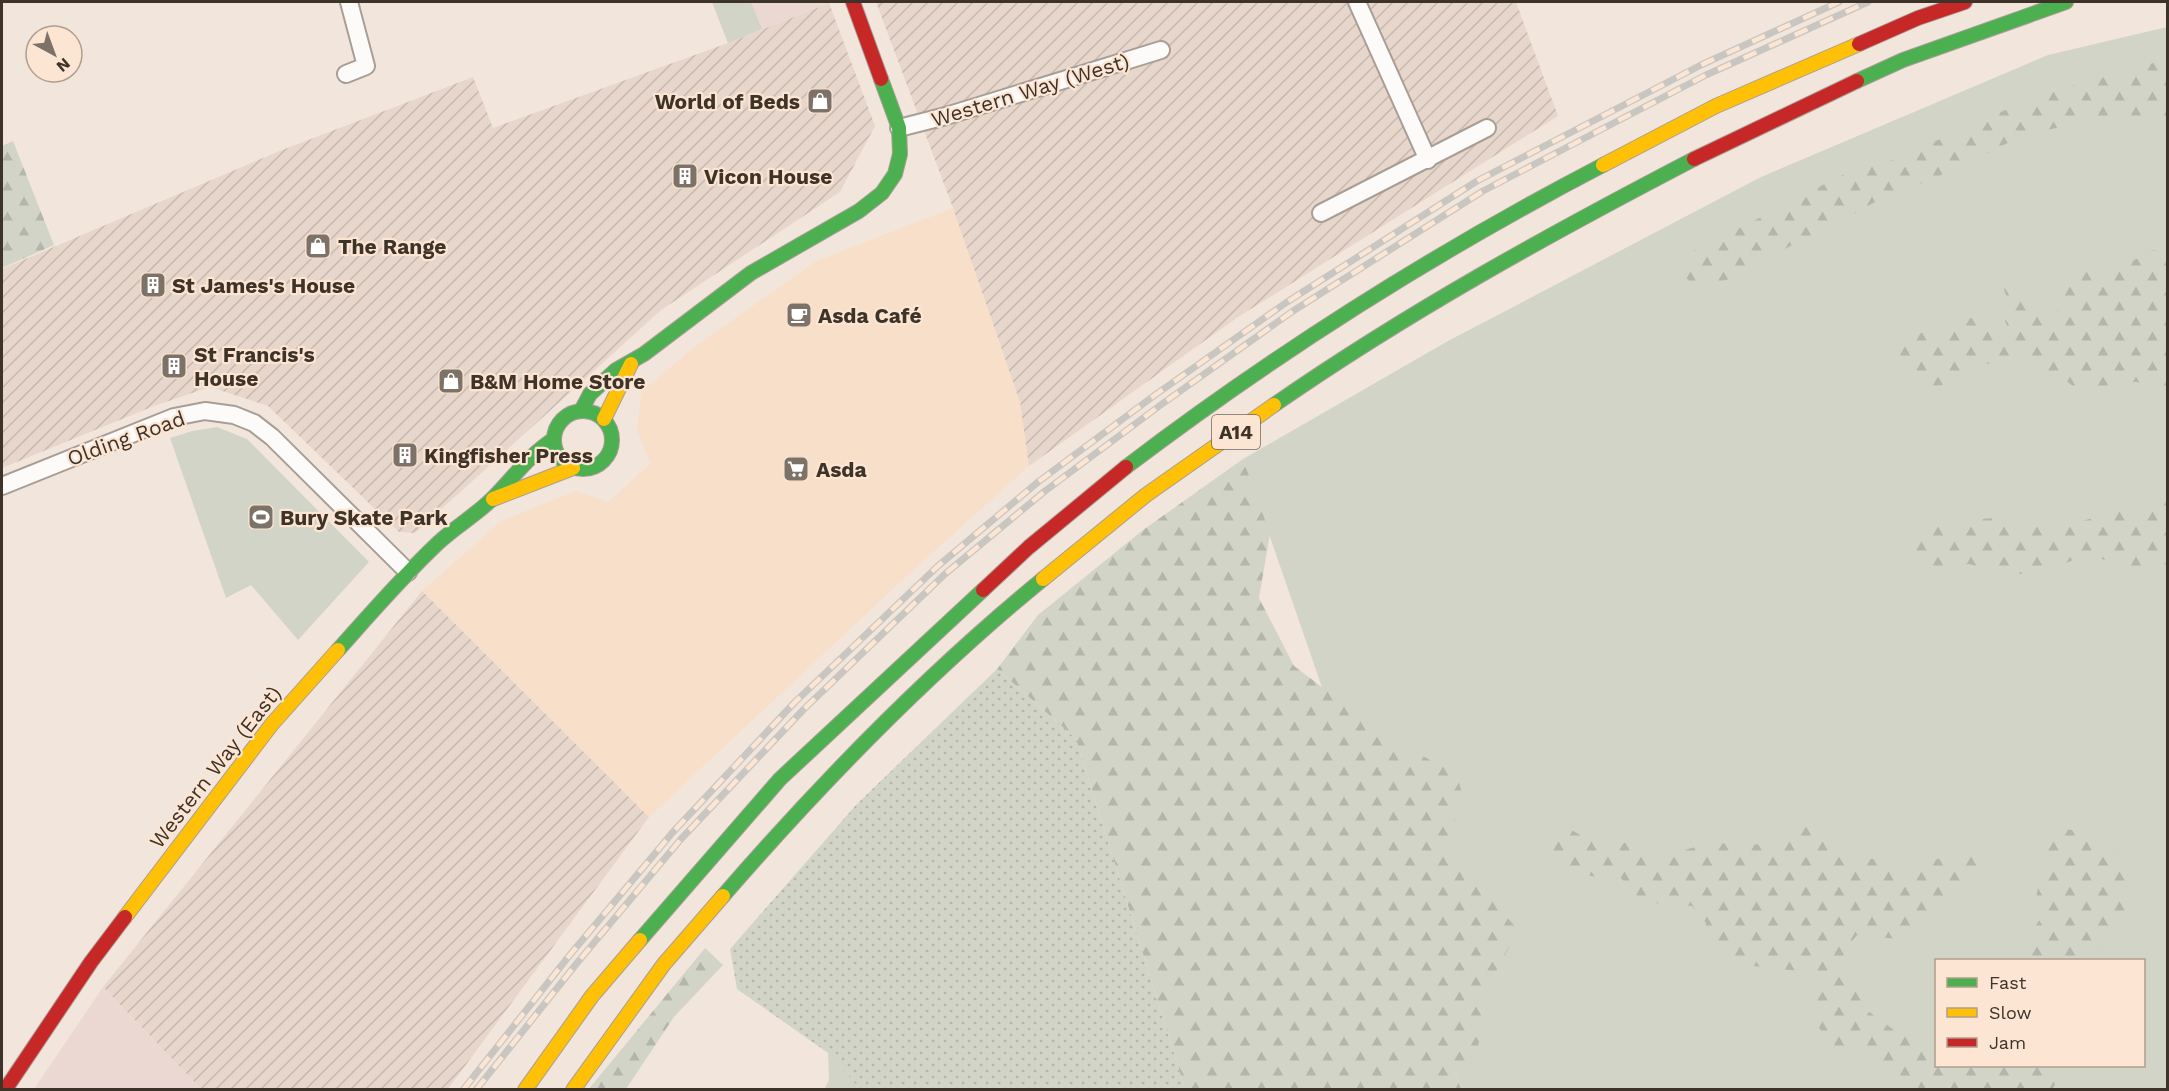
<svg xmlns="http://www.w3.org/2000/svg" width="2169" height="1091" font-family="'Work Sans',sans-serif">
	<defs>
		<pattern id="industrial-furrows" width="10" height="10" patternUnits="userSpaceOnUse" patternTransform="scale(1.5)"><rect width="10" height="10" fill="#e7d6cb"/><path d="M-1 1l2-2M0 10L10 0M9 11l2-2" fill="none" stroke="#c7b8ae"/></pattern>
		<pattern id="forest-firs" width="22" height="20" patternUnits="userSpaceOnUse" patternTransform="scale(1.5)"><rect width="22" height="20" fill="#d2d4c7"/><path d="M5 1l3.5 6h-7zM16 11l3.5 6h-7z" fill="#b5b6ab"/></pattern>
		<pattern id="park-dots" width="8" height="8" patternUnits="userSpaceOnUse" patternTransform="scale(1.5)"><rect width="8" height="8" fill="#d2d4c7"/><path d="M2 2h.1M6 6h.1" fill="none" stroke="#b5b6ab" stroke-width="1.8" stroke-linecap="round"/></pattern>
	</defs>
	<rect width="100%" height="100%" fill="#f2e6dc"/>
	<!-- built -->
	<path fill="#f8dfca" d="M953,208l67,194 9,64 -120,108 -260,243 -227,-226 79,-70 75,-30 32,11 42,-38 -13,-34 4,-38 52,-44 123,-87z"/>
	<!-- industrial -->
	<path fill="url(#industrial-furrows)" d="M876,2h640l42,114 -320,201 -209,149 -9,-64 -67,-194z
		M829,3l46,123 -35,66 -179,118 -246,223 -16,-1 -131,-126 -58,-19 -56,19 -152,62v-199l275,-117 196,-75 20,51 235,-85z
		M422,591l227,226 -201,272h-247l-98,-102z"/>
	<!-- education -->
	<path fill="#ecd8d2" d="M712,2h116l1,1 -101,40z
		M103,987l98,102h-167z"/>
	<!-- green -->
	<path fill="#d2d4c7" fill-rule="evenodd" d="M712,2h39l11,27 -34,14z
		M2167,27v1062h-706l-218,-630 205,-118 313,-164 287,-122zM1936,960h208v106h-208z
		M217,427l30,12 122,123 -71,78 -47,-55 -25,13 -56,-160 22,-7z
		M828,1053l32,36 -36,1 5,-10z"/>
	<!-- forest -->
	<path fill="url(#forest-firs)" d="M2167,59v57l-82,6 -53,11 -16,6 -77,37 -64,26 -27,15 -17,13 -41,16 -41,26 -19,7 -32,8 -6,-2 -6,-8c-2,-20 10,-34 29,-36l127,-66 53,-16 124,-55 49,-17z
		M13,141l41,104 -52,23v-122z
		M2152,250l15,2v135c-11,0 -19,-5 -32,-5 -19,1 -38,6 -57,8l-22,-17 -21,3 -18,-21 -24,11 -7,-3 -40,22 -29,2 -8,-9 1,-7 -14,-12 13,-22 56,-18 7,-1 14,11 19,3 3,-4 -3,-7 6,-10 -7,-22 6,-7h11l16,29 16,3 6,-5 -4,-22 16,-7 15,-15 20,6 10,-5 4,2z
		M1243,459l27,75 -11,64 35,68 88,66 53,31 17,3 5,10 5,17 -11,43 4,21 63,73 -29,55 -13,73 -21,14 6,17h-276l-109,-350 -79,-70 41,-54 105,-85z
		M2167,501v63l-29,7 -42,-14 -23,3 -33,14h-36l-35,-10 -44,8 -9,-10 -5,-13 12,-17 25,-10 45,-4 51,8 17,-6 8,5 44,-13 24,-1z
		M1807,824l26,15 21,22 25,-3 13,9 16,2 59,-20 14,11 -17,38 -31,11 -24,31 -52,-5 -13,16 1,18 21,23 2,19 26,19 42,22v14h126l-9,23h-152l-39,-45 -26,3 -17,-19 -8,-21 8,-34 -85,-9 -30,-27 2,-14 -14,-17 -49,-4 -25,-27 -14,4 -33,-8 -23,-26 20,-17 41,23 23,-12 16,16 16,1 45,-13 74,2z
		M2049,826l46,8 20,16 18,21 -3,25 -11,36 -30,28h-74l25,-41 -4,-20z
		M705,948l18,17 -49,52 -48,72 -38,1z"/>
	<!-- park -->
	<path fill="url(#park-dots)" d="M997,669l79,70 109,350h-325l-32,-36 -91,-64 -7,-40 126,-144z"/>
	<g fill="none" stroke-linecap="round" stroke-linejoin="round">
		<!-- street casing -->
		<g stroke="#a89e96" stroke-width="20">
			<path id="street" d="M1357,2l71,158
				M346,74l20,-8 -17,-64
				M899,128l47,-12 215,-66
				M1321,213l166,-85
				M2,486l172,-69 31,-6 29,4 20,8 18,14 136,135"/>
		</g>
		<!-- fast casing -->
		<g stroke="#a89e96" stroke-width="16">
			<path id="fast" d="M1857,81l46,-21 163,-58
				M1274,405c134,-93 276,-171 420,-246
				M554 440a29 29 0 1 1 58 0a29 29 0 1 1-58 0Z
				M581,411l9,-17 26,-24 28,-16 107,-81 108,-62 23,-18 13,-19 5,-20 -1,-26 -18,-49
				M1126,467c150,-114 310,-215 477,-302
				M338,650c33,-37 65,-74 100,-107 17,-16 38,-28 54,-44 20,-20 37,-44 62,-60
				M723,896c98,-113 204,-222 320,-317
				M640,940l140,-161 203,-189"/>
		</g>
		<!-- slow casing -->
		<g stroke="#a89e96" stroke-width="16">
			<path id="slow" d="M1603,165l113,-59 143,-62
				M604,419l27,-55
				M493,499l80,-31
				M1043,579l103,-84 128,-90
				M125,917l147,-193 66,-74
				M525,1090l67,-94 48,-56
				M573,1090l91,-126 59,-68"/>
		</g>
		<!-- jam casing -->
		<g stroke="#a89e96" stroke-width="16">
			<path id="jam" d="M853,2l28,77
				M1859,44l59,-26 47,-16
				M1694,159l163,-78
				M983,590l46,-43 97,-80
				M5,1090l86,-128 34,-45"/>
		</g>
		<!-- street -->
		<use href="#street" stroke="#fdfbfa" stroke-width="16"/>
		<!-- fast -->
		<use href="#fast" stroke="#4caf50" stroke-width="14"/>
		<!-- slow -->
		<use href="#slow" stroke="#ffc107" stroke-width="14"/>
		<!-- jam -->
		<use href="#jam" stroke="#c62828" stroke-width="14"/>
		<!-- rail casing -->
		<g stroke="#c9c6c2" stroke-width="7">
			<path id="rail" d="M463,1090l106,-134 104,-124 122,-130 143,-136 100,-84 117,-87 132,-93 190,-121 224,-116 138,-63
				M476,1090l101,-127 104,-124 122,-129 142,-136 100,-83 117,-87 131,-93 190,-120 223,-116 162,-73"/>
		</g>
		<!-- rail -->
		<use href="#rail" stroke="#fce5d2" stroke-width="4.5" stroke-dasharray="14" stroke-linecap="butt"/>
	</g>
	<!-- icons -->
	<defs>
		<g id="shop-square" transform="scale(1.35)"><rect x="-9" y="-9" width="18" height="18" rx="4" fill="#7d7268" stroke="#fce5d2"/><path d="M-5-2.5h2.3a2.7 3.5 0 0 1 5.4 0H5L5.5 6h-11ZM-1.5-2.5h3a1.5 2.3 0 0 0-3 0Z" fill="#fff"/></g>
		<g id="building-square" transform="scale(1.35)"><rect x="-9" y="-9" width="18" height="18" rx="4" fill="#7d7268" stroke="#fce5d2"/><path d="M-4-6H4V6H1V3H-1V6H-4ZM-2.5-4.3h1.7v1.8h-1.7ZM.8-4.3h1.7v1.8H.8ZM-2.5-1h1.7V.8h-1.7ZM.8-1h1.7V.8H.8Z" fill="#fff"/></g>
		<g id="cafe-square" transform="scale(1.35)"><rect x="-9" y="-9" width="18" height="18" rx="4" fill="#7d7268" stroke="#fce5d2"/><path d="M-5.5-4.5H6V0H3Q3 3.5 0 3.5H-2.5Q-5.5 3.5-5.5 0ZM3-3.2v2h1.7v-2ZM-6 4.5H4V6H-6Z" fill="#fff"/></g>
		<g id="supermarket-square" transform="scale(1.35)"><rect x="-9" y="-9" width="18" height="18" rx="4" fill="#7d7268" stroke="#fce5d2"/><path d="M-6-5.5h2.5l.6 2H6L4.5 2H-2.5L-4.4-4H-6ZM-1.5 3.2a1.3 1.3 0 1 0 .1 0ZM3 3.2a1.3 1.3 0 1 0 .1 0Z" fill="#fff"/></g>
		<g id="stadium-square" transform="scale(1.35)"><rect x="-9" y="-9" width="18" height="18" rx="4" fill="#7d7268" stroke="#fce5d2"/><path d="M0-5a6.5 5 0 1 0 0 10a6.5 5 0 1 0 0-10ZM-3.5-1.8h7v3.6h-7Z" fill="#fff"/></g>
	</defs>
	<g fill-rule="evenodd">
		<use href="#shop-square" x="820" y="101"/>
		<use href="#building-square" x="685" y="176"/>
		<use href="#shop-square" x="318" y="246"/>
		<use href="#building-square" x="153" y="285"/>
		<use href="#cafe-square" x="799" y="315"/>
		<use href="#building-square" x="174" y="366"/>
		<use href="#shop-square" x="451" y="381"/>
		<use href="#building-square" x="405" y="455"/>
		<use href="#supermarket-square" x="796" y="469"/>
		<use href="#stadium-square" x="261" y="517"/>
	</g>
	<g text-anchor="middle" dominant-baseline="central" stroke-width="4.5" stroke-linejoin="round" paint-order="stroke">
		<!-- shield labels -->
		<rect fill="#fce5d2" stroke="#77685c" stroke-width="1.5" x="1212" y="415" width="48" height="34" rx="4.5"/>
		<g font-size="20" font-weight="bold" fill="#3e3329">
			<text x="1236" y="432">A14</text>
		</g>
		<!-- street labels -->
		<g font-size="21" fill="#3e3329" stroke="#fce5d2">
			<text transform="translate(1030 90) rotate(-17)">Western Way (West)</text>
			<text transform="translate(126 438) rotate(-20)">Olding Road</text>
			<text transform="translate(215 767) rotate(-52)">Western Way (East)</text>
		</g>
		<!-- poi labels -->
		<g font-size="21" font-weight="bold" fill="#3e3329" stroke="#fce5d2" text-anchor="start">
			<text x="800" y="101" text-anchor="end">World of Beds</text>
			<text x="704" y="176">Vicon House</text>
			<text x="338" y="246">The Range</text>
			<text x="172" y="285">St James's House</text>
			<text x="818" y="315">Asda Café</text>
			<text x="194" y="354">St Francis's<tspan x="194" dy="24">House</tspan></text>
			<text x="470" y="381">B&amp;M Home Store</text>
			<text x="424" y="455">Kingfisher Press</text>
			<text x="816" y="469">Asda</text>
			<text x="280" y="517">Bury Skate Park</text>
		</g>
	</g>
	<!-- border -->
	<rect width="2169" height="1091" fill="none" stroke="#3e3329" stroke-width="6"/>
	<!-- legend -->
	<rect x="1935" y="959" width="210" height="108" fill="#fce5d2" stroke="#b09e8e" stroke-width="1.5"/>
	<rect x="1947" y="978" width="30" height="9" fill="#4caf50" stroke="#b09e8e" stroke-width="1.5"/>
	<text x="1989" y="989" font-size="18" fill="#3e3329">Fast</text>
	<rect x="1947" y="1008" width="30" height="9" fill="#ffc107" stroke="#b09e8e" stroke-width="1.5"/>
	<text x="1989" y="1019" font-size="18" fill="#3e3329">Slow</text>
	<rect x="1947" y="1038" width="30" height="9" fill="#c62828" stroke="#b09e8e" stroke-width="1.5"/>
	<text x="1989" y="1049" font-size="18" fill="#3e3329">Jam</text>
	<!-- north arrow -->
	<g transform="translate(54 54) rotate(139)"><circle r="28" fill="#fce5d2" stroke="#b09e8e" stroke-width="1.5"/>
	<path d="M0-4.5L10 22L0 15L-10 22Z" fill="#7d7268"/>
	<text y="-9" font-size="16" font-weight="bold" text-anchor="middle" fill="#3e3329">N</text>
	</g>
</svg>
